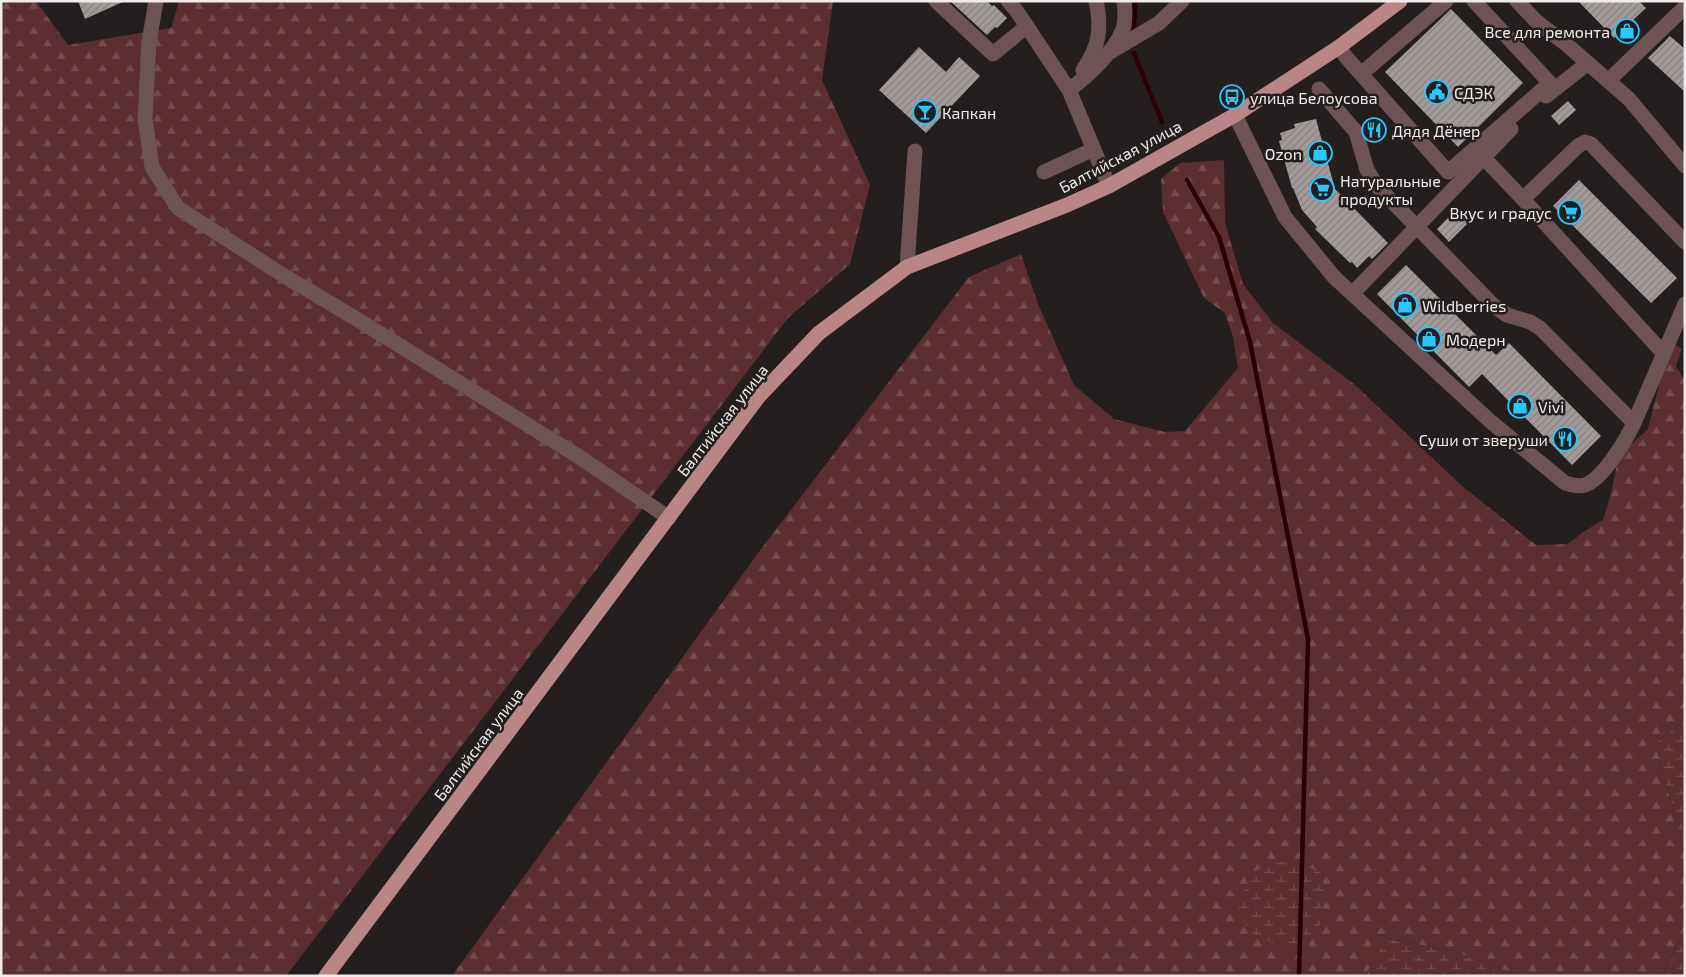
<svg xmlns="http://www.w3.org/2000/svg" width="1686" height="977" font-family="'Exo 2',sans-serif">
	<defs>
		<pattern id="forest-firs" width="22" height="20" patternUnits="userSpaceOnUse" patternTransform="scale(1.25)"><rect width="22" height="20" fill="#5c2e31"/><path d="M5 1l3.5 6h-7zM16 11l3.5 6h-7z" fill="#744c4f"/></pattern>
		<pattern id="wetland-marsh" width="20" height="14" patternUnits="userSpaceOnUse" patternTransform="scale(1.25)"><rect width="20" height="14" fill="#5c2e31"/><path d="M1 5h8M5 5V1M11 12h8M15 12V8" fill="none" stroke="#744c4f"/></pattern>
		<pattern id="building-hatch" width="6" height="6" patternUnits="userSpaceOnUse" patternTransform="scale(1.25)"><rect width="6" height="6" fill="#a39a9a"/><path d="M-1 1l2-2M0 6l6-6M5 7l2-2" fill="none" stroke="#888181"/></pattern>
	</defs>
	<rect width="100%" height="100%" fill="#241e1e"/>
	<!-- forest -->
	<path fill="url(#forest-firs)" d="M1,1h35l32,44 103,-17 8,-27h654l-11,79 48,105 -20,79 -62,54 -502,658h-285z
		M1224,160l1,63 18,61 30,39 81,61 108,102 74,59 32,-1 15,-12 20,-12 8,-27 8,-38 29,-26 22,-88 12,8 -6,17 9,15v340l-30,22 30,111v74l-23,48h-140l-67,-24 -67,-14 -23,38h-913l306,-423 211,-276 52,-23 17,50 36,81 40,34 51,13 20,-1 53,-63 -5,-31 -8,-24 -21,-15 -41,-86 -2,-33 19,-16z"/>
	<!-- wetland -->
	<path fill="url(#wetland-marsh)" d="M1685,721v133l-30,-111z
		M1291,858l32,16 1,42 -10,20 -14,14 -16,-2 -35,-16 -13,-27 20,-35z
		M1685,928v48h-23z
		M1387,938l68,14 67,24h-157z"/>
	<g fill="none" stroke-linecap="round" stroke-linejoin="round">
		<!-- stream -->
		<path stroke="#2a0004" stroke-width="4.5" d="M1134,29l1,-28
			M1134,53l28,69
			M1187,180l32,57 31,105 58,297 -9,337"/>
	</g>
	<!-- building -->
	<path fill="url(#building-hatch)" d="M78,1h47l-40,18z
		M950,1h37l5,5 2,-1 13,13 -10,10 -2,-1 -8,8z
		M1578,1h61l7,7 -14,13 4,4 -15,15 -4,-4 -3,2z
		M1451,9l72,74 -65,64 -73,-75z
		M1670,36l15,13v43l-37,-34z
		M919,47l27,25 13,-15 21,19 -54,57 -47,-43z
		M1568,101l8,9 -17,15 -8,-9z
		M1316,119l19,70 53,54 -16,16 -3,-3 -12,12 -5,-6 -2,1 -35,-34 2,-2 -15,-17 -9,-22h-1l-13,-47 3,-1 -2,-7 15,-5 -1,-4z
		M1579,180l98,98 -26,25 -98,-97z
		M1457,209l12,13 -20,20 -12,-13z
		M1406,265l90,90 13,-12 92,93 -29,29 -90,-91 -13,13 -92,-93z"/>
	<g fill="none" stroke-linecap="round" stroke-linejoin="round">
		<!-- minor -->
		<path stroke="#6d5353" stroke-width="15" d="M156,1l-7,41 -4,77 7,48 26,41 108,69 69,41 226,140 88,60
			M936,1l57,53 34,-28
			M1008,1l8,9 53,80 40,96
			M1517,1l19,20 30,23 63,55 56,67
			M1339,47l7,10 102,115 102,-89 -76,-82
			M1110,52l49,-29 23,-22
			M1083,70c16,-23 19,-41 13,-69
			M1361,74l85,-73
			M1608,81l77,-74
			M1069,90c19,-14 46,-39 54,-61 3,-9 2,-19 1,-28
			M1546,96l42,-33
			M1235,115l50,102 49,60 156,144 75,62c7,2 13,4 20,2 18,-6 41,-45 49,-62l-94,-95 -10,-6 -23,-7 -13,-9 -117,-120 -10,-16 -11,-38 -37,-43
			M1483,157l40,42 141,155
			M1044,172l50,-23
			M1523,199l55,-53 7,-4 6,2 94,98
			M907,267l8,-116
			M1352,294l159,-165
			M1634,423l51,-119"/>
		<!-- major -->
		<path stroke="#ba8586" stroke-width="15" d="M326,976l433,-580 60,-63 88,-66 160,-62 42,-19 126,-71 104,-68 61,-46"/>
	</g>
	<!-- icons -->
	<defs>
		<g id="shop-ring" transform="scale(1.25)"><circle r="9.5" fill="#241e1e" stroke="#27c8ff" stroke-width="1.5"/><path d="M-5-2.5h2.3a2.7 3.5 0 0 1 5.4 0H5L5.5 6h-11ZM-1.5-2.5h3a1.5 2.3 0 0 0-3 0Z" fill="#27c8ff"/></g>
		<g id="civic-ring" transform="scale(1.25)"><circle r="9.5" fill="#241e1e" stroke="#27c8ff" stroke-width="1.5"/><path d="M-.6-6.5H3V-4.5H.6V-3L4-1V1h2V6H-6V1h2V-1L-.6-3ZM-1.2 2.5V6h2.4V2.5Z" fill="#27c8ff"/></g>
		<g id="bus-ring" transform="scale(1.25)"><circle r="9.5" fill="#241e1e" stroke="#27c8ff" stroke-width="1.5"/><path d="M-5-6H5V4H4V6H2V4H-2V6H-4V4H-5ZM-3.5-4V0h7V-4ZM-3.5 1.2v1.5H-2V1.2ZM2 1.2v1.5H3.5V1.2Z" fill="#27c8ff"/></g>
		<g id="bar-ring" transform="scale(1.25)"><circle r="9.5" fill="#241e1e" stroke="#27c8ff" stroke-width="1.5"/><path d="M-6-5H6L.8 .8V4.5H3.5V6h-7V4.5H-.8V.8Z" fill="#27c8ff"/></g>
		<g id="restaurant-ring" transform="scale(1.25)"><circle r="9.5" fill="#241e1e" stroke="#27c8ff" stroke-width="1.5"/><path d="M-5-6h1v4h1v-4h1v4h1v-4h1v5L-1.5 .5V6h-2V.5L-5-1ZM5-6V6H3V1.5H1.5Q1.5-4 5-6Z" fill="#27c8ff"/></g>
		<g id="supermarket-ring" transform="scale(1.25)"><circle r="9.5" fill="#241e1e" stroke="#27c8ff" stroke-width="1.5"/><path d="M-6-5.5h2.5l.6 2H6L4.5 2H-2.5L-4.4-4H-6ZM-1.5 3.2a1.3 1.3 0 1 0 .1 0ZM3 3.2a1.3 1.3 0 1 0 .1 0Z" fill="#27c8ff"/></g>
	</defs>
	<g fill-rule="evenodd">
		<use href="#shop-ring" x="1627" y="31"/>
		<use href="#civic-ring" x="1437" y="92"/>
		<use href="#bus-ring" x="1232" y="97"/>
		<use href="#bar-ring" x="925" y="112"/>
		<use href="#restaurant-ring" x="1374" y="130"/>
		<use href="#shop-ring" x="1320" y="153"/>
		<use href="#supermarket-ring" x="1322" y="189"/>
		<use href="#supermarket-ring" x="1570" y="212"/>
		<use href="#shop-ring" x="1405" y="305"/>
		<use href="#shop-ring" x="1429" y="339"/>
		<use href="#shop-ring" x="1520" y="406"/>
		<use href="#restaurant-ring" x="1565" y="439"/>
	</g>
	<g text-anchor="middle" dominant-baseline="central" stroke-width="5" stroke-linejoin="round" paint-order="stroke">
		<!-- poi labels -->
		<g font-size="16" fill="#f0ebeb" stroke="#241e1e" text-anchor="start">
			<text x="1610" y="31" text-anchor="end">Все для ремонта</text>
			<text x="1454" y="92">СДЭК</text>
			<text x="1250" y="97">улица Белоусова</text>
			<text x="942" y="112">Капкан</text>
			<text x="1392" y="130">Дядя Дёнер</text>
			<text x="1302" y="153" text-anchor="end">Ozon</text>
			<text x="1340" y="180">Натуральные<tspan x="1340" dy="18">продукты</tspan></text>
			<text x="1552" y="212" text-anchor="end">Вкус и градус</text>
			<text x="1422" y="305">Wildberries</text>
			<text x="1446" y="339">Модерн</text>
			<text x="1538" y="406">Vivi</text>
			<text x="1548" y="439" text-anchor="end">Суши от зверуши</text>
		</g>
		<!-- street labels -->
		<g font-size="16" fill="#f0ebeb" stroke="#241e1e">
			<text transform="translate(1120 156) rotate(-28)">Балтийская улица</text>
			<text transform="translate(722 420) rotate(-52)">Балтийская улица</text>
			<text transform="translate(478 744) rotate(-53)">Балтийская улица</text>
		</g>
	</g>
	<!-- border -->
	<rect width="1686" height="977" fill="none" stroke="#f0ebeb" stroke-width="5"/>
</svg>
